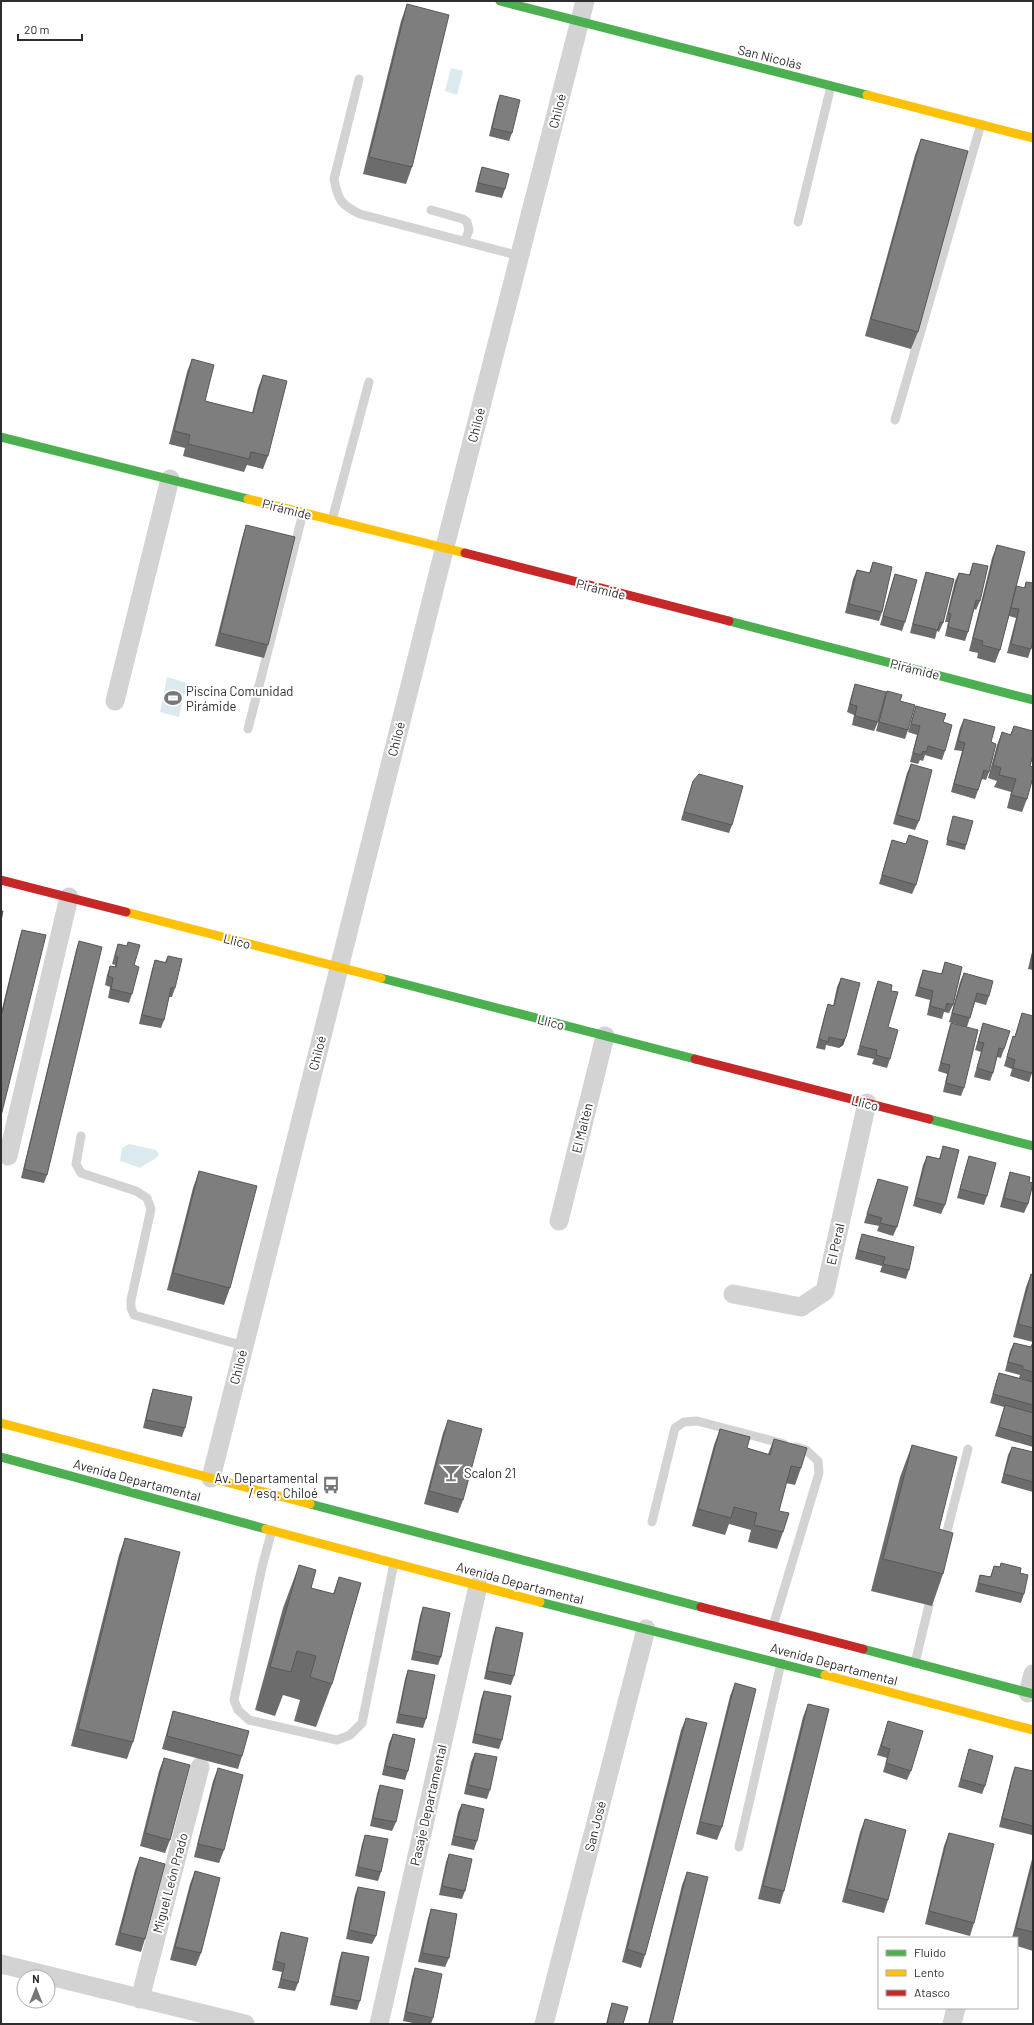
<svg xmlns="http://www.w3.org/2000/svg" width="1034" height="2025" font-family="Barlow,sans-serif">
	<rect width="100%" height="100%" fill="#fff"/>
	<!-- water -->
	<path fill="#dbeaef" d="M451,68l12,3 -6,24 -12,-4z
		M167,677l20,6 -8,34 -19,-5z
		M129,1144l27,6 3,5c-4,5 -13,8 -19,13l-20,-7 2,-13z"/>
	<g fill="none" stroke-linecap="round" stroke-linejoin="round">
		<!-- lane -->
		<path stroke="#d3d3d3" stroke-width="9" d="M359,79l-25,100c4,21 7,26 26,35l160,42
			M431,210l32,9 4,3 2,8 -4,11
			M798,222l33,-136
			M895,420l86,-296
			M332,520l37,-138
			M248,729l55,-216
			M81,1136l-5,28 5,9 55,18 11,7 4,11 -20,91v8l3,7 110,31
			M652,1522l23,-94 9,-6 13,-1 87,23
			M272,1530l-10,37 -28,133 4,10 11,10 88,20 13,-5 12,-12 32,-160
			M944,1543l24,-94
			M773,1626l46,-153 -1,-12 -12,-11 -10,-3
			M915,1663l14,-58
			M739,1847l42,-184"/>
		<!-- street -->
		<path stroke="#d3d3d3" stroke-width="19" d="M115,701l55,-222
			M8,1156l61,-259
			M559,1221l46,-185
			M733,1294l68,13 24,-16 42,-188
			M211,1478l228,-908 146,-569
			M1028,1693l5,-19
			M1,1964l244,60
			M140,1999l60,-232
			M379,2024l99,-438
			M544,2024l102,-395
			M952,2024l4,-16"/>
		<!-- fast -->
		<path stroke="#4caf50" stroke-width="9" d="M500,1l367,94
			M1,437l247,62
			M729,621l304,79
			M381,978l314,81
			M929,1119l104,27
			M1,1457l265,72
			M310,1504l391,103
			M540,1602l285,73
			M863,1649l170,45"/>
		<!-- slow -->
		<path stroke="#ffc107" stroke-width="9" d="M867,95l166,43
			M248,499l217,54
			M126,912l255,66
			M1,1423l309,81
			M266,1529l274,73
			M825,1675l208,55"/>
		<!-- jam -->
		<path stroke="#c62828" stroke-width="9" d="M465,553l264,68
			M1,880l125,32
			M695,1059l234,60
			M701,1607l162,42"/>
	</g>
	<!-- wall -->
	<path fill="#6c6c6c" d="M407,4l5,163 -6,17 -43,-10 38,-153z
		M500,95l12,38 -3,8 -20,-5 8,-33z
		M921,139l-3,193 -7,17 -46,-13 50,-181z
		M482,167l23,22 -3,9 -27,-6 4,-16z
		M192,359l13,42 47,12 6,-25 5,-13 5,81 -5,13 -16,-4 -3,7 -61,-16 2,-8 -16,-4 18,-72z
		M246,525l22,120 -4,13 -49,-12 27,-108z
		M997,545l19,42 8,1 2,-6 5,67 -3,9 -21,-5 9,-35 -7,-2 -9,34 -5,13 -18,-5 1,-5 -9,-2 23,-93z
		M873,562l9,50 -3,9 -34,-8 8,-34 4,-9 12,3z
		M973,563l7,38 -4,9 -2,-1 -6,23 -3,9 -20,-5 3,-14h-3l10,-41 4,-8 10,2z
		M926,572l17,51 -4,9 -2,-1 -2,8 -25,-6 13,-52z
		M895,574l10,48 -3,9 -22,-6 12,-42z
		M855,684l23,38 -4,9 -22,-6 2,-10 -7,-3 5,-19z
		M887,691l13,10 8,29 -3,9 -29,-8 8,-31z
		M916,706l27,16 2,29 -3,9 -17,-5 -2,6 -3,-1 -2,4 -8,-2 7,-27 -9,-3z
		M964,719l25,53 -3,8 -4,-1 -7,20 -24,-7 11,-41 -8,-1 6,-22z
		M1014,726l16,40 -3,33 -5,13 -15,-4 4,-16 -17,-5 3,-6 -9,-3 9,-33 5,-13 8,3z
		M911,764l8,57 -4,9 -22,-6 14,-51z
		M693,781l39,44 -3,8 -48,-13 9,-30z
		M953,816l13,29 -1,5 -19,-5z
		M909,835l7,50 -4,9 -33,-10 10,-35 3,-9 14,4z
		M22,930l-21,186v-103l18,-74z
		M79,941l-32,234 -3,8 -23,-5 55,-228z
		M128,942l6,23 -2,29 -3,9 -21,-5 2,-11 -5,-2 2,-10 3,-9 5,1v-2l-3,-1 3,-11 3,-9 9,2z
		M1033,948v22l-5,-1z
		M168,956l7,32 -3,9h-3l-5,23 -3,8 -22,-4 13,-55 3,-9 10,2z
		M945,962l8,43 -4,8 -5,-1 -2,7 -15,-4 3,-15 -15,-4 5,-18 3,-8 18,4z
		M964,973l25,23 -3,9 -11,-3 -8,25 -18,-5 11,-40z
		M841,978l5,59 -3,8 -4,3 -13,-3 -1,5 -9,-2 9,-35 3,-9 5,2 4,-19z
		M878,981l13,10 -3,36 2,32 -3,9 -15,-4 2,-5 -17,-4 18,-66z
		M1022,1013l11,57 -4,12 -19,-6 2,-7 -8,-3 6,-21 3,-9h2z
		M951,1023l13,65 -3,8 -18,-4 4,-18 -9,-3 10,-39z
		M983,1023l21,26 -3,9 -4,-1 -4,16 -3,8 -16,-4 7,-25 -6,-2z
		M943,1146l2,59 -4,9 -28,-8 10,-41 4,-9 12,3z
		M969,1156l18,40 -3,9 -27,-7 9,-33z
		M199,1171l31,117 -6,17 -57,-15 26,-102z
		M1010,1172l19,10 -1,22 -4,9 -24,-6 7,-26z
		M878,1179l19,48 -4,9 -16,-5 2,-5 -15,-3z
		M862,1234l47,36 -3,9 -26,-7 2,-6 -27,-7 4,-16z
		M1031,1274l2,1v107l-14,-4 1,-3 -15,-4 5,-20 4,-8 17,4 2,-5 -20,-5 13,-50z
		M999,1373l34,9v65l-38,-11 9,-29 -14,-4 6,-21z
		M153,1389l32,39 -3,9 -39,-9 7,-30z
		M448,1420l15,80 -5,13 -34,-9 19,-71z
		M720,1429l27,19 21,6 6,-15 27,29 -6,17 -9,-2 -7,28 4,21 -6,17 -29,-7 3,-12 -22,-6 -4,11 -33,-9 22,-81z
		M912,1445l27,84 4,45 -11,32 -61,-15 29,-114z
		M1012,1447l21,5v40l-32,-9 7,-28z
		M125,1538l8,204 -6,17 -56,-13 48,-191z
		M1001,1563l19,10 4,21 -3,9 -46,-11 5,-17 10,2 4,-11 6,1z
		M299,1565l12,23 22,6 6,-17 -7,107 -16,43 -22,-6 6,-21 -17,-5 -8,21 -20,-6 28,-102z
		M423,1607l18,50 -3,8 -27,-5 9,-44z
		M496,1627l18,49 -3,9 -27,-6 9,-43z
		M408,1670l18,49 -3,9 -27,-5 9,-44z
		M735,1683l-13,144 -5,13 -21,-6 34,-138z
		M484,1691l18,49 -3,9 -27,-6 9,-44z
		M808,1704l-24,187 -4,13 -22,-5 45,-182z
		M173,1711l69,45 -4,13 -76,-20 7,-25z
		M686,1718l-41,237 -4,13 -19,-6 59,-232z
		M888,1721l23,50 -4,9 -24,-8 4,-14 -10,-3z
		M393,1734l15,37 -3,9 -23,-5 7,-32z
		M969,1749l16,37 -3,8 -24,-7z
		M475,1753l15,37 -3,9 -23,-5 7,-32z
		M164,1758l6,82 -5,13 -25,-7 19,-75z
		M1015,1767l18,4v60l-1,4 -33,-8 13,-52z
		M218,1768l6,82 -5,13 -25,-6 19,-76z
		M380,1785l16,37 -4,9 -22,-5 7,-32z
		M462,1804l15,37 -3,9 -23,-5 7,-33z
		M865,1819l23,81 -4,13 -42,-11 18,-70z
		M949,1833l25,90 -4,13 -45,-12 19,-78z
		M365,1835l16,37 -3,9 -23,-5 7,-32z
		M449,1854l16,37 -3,8 -23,-4 7,-33z
		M1033,1855v96l-16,-5v-8h-5z
		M140,1857l5,82 -4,13 -26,-7 20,-75z
		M195,1871l6,82 -5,13 -26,-6 20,-76z
		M687,1872l-15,152h-24l34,-139z
		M358,1887l18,49 -4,8 -26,-5 9,-44z
		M431,1909l18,49 -4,9 -27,-5 10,-44z
		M281,1932l17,51 -3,8 -17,-3 4,-16 -10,-2 6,-29z
		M342,1952l18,49 -3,9 -27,-5 9,-44z
		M415,1968l18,50 -2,6h-13l-15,-3 9,-44z
		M612,2003l11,21h-17l3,-12z"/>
	<!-- shaded-wall -->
	<path fill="#585858" d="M846,1037l-3,8 -4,3 4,-8z"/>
	<!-- building -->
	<path fill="#7e7e7e" stroke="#585858" d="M407,4l42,11 -37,152 -43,-10z
		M500,95l20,5 -8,33 -20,-5z
		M921,139l47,12 -50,181 -47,-13z
		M482,167l27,7 -4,15 -27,-6z
		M192,359l22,6 -9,36 48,12 10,-38 24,6 -19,75 -17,-4 -2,7 -61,-15 2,-9 -16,-4z
		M246,525l49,12 -27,108 -48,-12z
		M997,545l28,7 -25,98 -18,-5 1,-4 -10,-3z
		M873,562l19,5 -10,45 -33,-8 8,-34 13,3z
		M973,563l15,3 -8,35 -4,-1 -8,32 -20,-5 3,-13 -3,-1 11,-40 11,2z
		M926,572l28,7 -11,44 -3,-1 -2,8 -25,-6z
		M895,574l22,6 -12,42 -22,-6z
		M1026,582l7,1v57l-2,9 -20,-5 8,-35 -8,-1 5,-22 9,2z
		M855,684l31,8 -8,30 -23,-6 2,-10 -7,-2z
		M887,691l15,4 -2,6 15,4 -7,25 -29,-8z
		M916,706l30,8 -3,8 9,3 -7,26 -17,-5 -2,6 -3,-1 -2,4 -8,-2 7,-27 -9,-2z
		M964,719l31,8 -4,15 5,2 -7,28 -5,-2 -6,20 -24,-6 11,-41 -7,-2z
		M1014,726l19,5v24l-3,11 3,1v10l-6,22 -16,-4 5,-16 -17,-4 2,-7 -8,-3 9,-33 9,3z
		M911,764l21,6 -13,51 -22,-6z
		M699,774l44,12 -11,39 -48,-13 9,-31z
		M953,816l20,5 -7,24 -19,-5z
		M909,835l19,6 -12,44 -34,-10 10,-35 14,4z
		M1,911h2l-2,10z
		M22,930l24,5 -45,181v-99z
		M79,941l23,6 -55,228 -23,-6z
		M128,942l12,3 -6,20 5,2 -7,27 -21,-5 2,-11 -5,-2 2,-10 6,1 2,-10 -3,-1 3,-12 9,2z
		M1033,951v9h-2z
		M168,956l14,3 -7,29h-4l-7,32 -22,-5 13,-55 11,3z
		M945,962l17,5 -9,38 -6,-2 -2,7 -15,-4 3,-15 -14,-4 4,-17 19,4z
		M964,973l29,8 -4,15 -12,-3 -7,25 -18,-5z
		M841,978l19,5 -14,54 -3,3 -14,-3 -1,5 -9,-3 9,-35 6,2z
		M878,981l14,4 -1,6 7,1 -10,35 10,3 -8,29 -14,-4 1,-5 -17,-4z
		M1022,1013l11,3v54l-1,3 -19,-5 2,-8 -8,-3 6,-21 2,1z
		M951,1023l27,7 -14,58 -18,-5 4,-18 -9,-2z
		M983,1023l27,8 -6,18 -5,-1 -6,25 -16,-5 7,-25 -6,-1z
		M943,1146l16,4 -14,55 -29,-7 11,-42 13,3z
		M969,1156l27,7 -9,33 -27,-7z
		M199,1171l58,15 -27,102 -57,-15z
		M1010,1172l20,5 -1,5 4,1 -5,21 -24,-6z
		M878,1179l30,8 -11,40 -17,-4 2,-5 -15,-4z
		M862,1234l52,13 -5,23 -26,-6 2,-7 -27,-7z
		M1031,1274l2,1v53l-15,-4z
		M1033,1342v30l-10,-3v-3l-15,-4 6,-19 17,4z
		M999,1373l34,9v23l-40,-11z
		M153,1389l39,8 -7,31 -39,-8z
		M1005,1405l28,8v24l-34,-10z
		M448,1420l34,9 -19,71 -34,-9z
		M720,1429l30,8 -3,11 23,7 4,-16 33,9 -6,20 -10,-2 -12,45 10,2 -6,19 -29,-7 3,-12 -23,-6 -3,11 -33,-9z
		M912,1445l45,12 -18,72 14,4 -10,41 -60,-15z
		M1012,1447l21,5v30l-29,-8z
		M125,1538l55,14 -47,190 -55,-13z
		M1001,1563l20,5 -1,5 8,2 -4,19 -46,-11 2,-8 11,2 3,-11 6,1z
		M299,1565l17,5 -5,18 23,6 5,-17 22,6 -29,101 -22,-7 6,-21 -19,-5 -6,21 -21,-5z
		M423,1607l27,6 -9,44 -27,-6z
		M496,1627l27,6 -9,43 -27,-5z
		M408,1670l27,5 -9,44 -27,-5z
		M735,1683l21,6 -34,138 -22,-5z
		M484,1691l27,5 -9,44 -27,-6z
		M808,1704l21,5 -45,182 -21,-5z
		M173,1711l76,20 -7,25 -75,-20z
		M686,1718l21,5 -62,232 -18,-6z
		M888,1721l35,10 -12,40 -25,-8 4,-14 -9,-3z
		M393,1734l22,5 -7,32 -23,-5z
		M969,1749l24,7 -8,30 -24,-7z
		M475,1753l22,4 -7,33 -22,-5z
		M164,1758l26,7 -20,75 -25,-7z
		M1015,1767l18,4v55l-31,-8z
		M218,1768l25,7 -19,75 -26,-6z
		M380,1785l23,5 -7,32 -23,-4z
		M462,1804l22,5 -7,32 -23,-5z
		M865,1819l41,11 -18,70 -41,-11z
		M949,1833l45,11 -20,79 -45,-12z
		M365,1835l23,4 -7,33 -23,-5z
		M449,1854l23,5 -7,32 -23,-5z
		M140,1857l25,7 -20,75 -25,-6z
		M1033,1862v70l-17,-4z
		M195,1871l25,7 -19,75 -26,-6z
		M687,1872l21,5 -36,147h-23z
		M358,1887l27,5 -9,44 -27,-6z
		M431,1909l26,5 -8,44 -27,-5z
		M281,1932l27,6 -10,45 -17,-4 4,-15 -10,-3z
		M342,1952l27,5 -9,44 -26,-5z
		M415,1968l27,6 -9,44 -27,-6z
		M612,2003l16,4 -5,17h-16z"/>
	<!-- icons -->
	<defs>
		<g id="stadium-bare" transform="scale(1.38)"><path d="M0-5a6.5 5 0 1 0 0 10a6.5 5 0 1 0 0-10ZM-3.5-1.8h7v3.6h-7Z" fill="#777" stroke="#fff" stroke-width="2.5" paint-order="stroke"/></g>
		<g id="bar-bare" transform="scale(1.38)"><path d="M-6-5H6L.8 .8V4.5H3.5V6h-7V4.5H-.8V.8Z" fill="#777" stroke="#fff" stroke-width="2.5" paint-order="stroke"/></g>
		<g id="bus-bare" transform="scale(1.38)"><path d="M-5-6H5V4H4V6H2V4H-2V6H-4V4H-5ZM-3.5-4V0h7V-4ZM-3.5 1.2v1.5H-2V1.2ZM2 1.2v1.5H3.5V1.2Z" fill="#777" stroke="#fff" stroke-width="2.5" paint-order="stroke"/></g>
	</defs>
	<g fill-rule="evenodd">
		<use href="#stadium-bare" x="173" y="698"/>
		<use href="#bar-bare" x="451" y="1473"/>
		<use href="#bus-bare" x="331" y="1485"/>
	</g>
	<g text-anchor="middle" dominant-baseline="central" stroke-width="4" stroke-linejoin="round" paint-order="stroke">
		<!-- street labels -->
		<g font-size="13" fill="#2e2e2e" stroke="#fff">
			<text transform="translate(770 57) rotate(14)">San Nicolás</text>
			<text transform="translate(557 111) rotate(-76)">Chiloé</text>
			<text transform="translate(476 425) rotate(-76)">Chiloé</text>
			<text transform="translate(287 509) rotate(14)">Pirámide</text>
			<text transform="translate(601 589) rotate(14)">Pirámide</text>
			<text transform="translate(915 669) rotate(14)">Pirámide</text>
			<text transform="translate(396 739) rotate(-76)">Chiloé</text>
			<text transform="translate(237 941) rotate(14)">Llico</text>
			<text transform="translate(551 1022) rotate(14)">Llico</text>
			<text transform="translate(317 1053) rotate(-76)">Chiloé</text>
			<text transform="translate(865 1103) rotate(14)">Llico</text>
			<text transform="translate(582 1128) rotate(-76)">El Maitén</text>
			<text transform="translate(835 1244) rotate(-77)">El Peral</text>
			<text transform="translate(238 1367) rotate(-76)">Chiloé</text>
			<text transform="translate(137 1480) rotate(15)">Avenida Departamental</text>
			<text transform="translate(520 1583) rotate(15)">Avenida Departamental</text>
			<text transform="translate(834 1664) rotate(15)">Avenida Departamental</text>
			<text transform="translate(428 1805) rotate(-77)">Pasaje Departamental</text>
			<text transform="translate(595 1826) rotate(-76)">San José</text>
			<text transform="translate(170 1883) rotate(-75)">Miguel León Prado</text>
		</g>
		<!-- poi labels -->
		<g font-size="13" fill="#2e2e2e" stroke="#fff" text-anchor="start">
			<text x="186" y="691">Piscina Comunidad<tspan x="186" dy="15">Pirámide</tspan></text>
			<text x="464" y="1473">Scalon 21</text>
			<text x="318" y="1478" text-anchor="end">Av. Departamental<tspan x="318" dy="15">/ esq. Chiloé</tspan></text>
		</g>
	</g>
	<!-- border -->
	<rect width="1034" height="2025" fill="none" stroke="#2e2e2e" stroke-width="4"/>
	<!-- legend -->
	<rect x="878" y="1937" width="140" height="72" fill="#ffffff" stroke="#ababab"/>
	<rect x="886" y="1950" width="20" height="6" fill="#4caf50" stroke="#ababab"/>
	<text x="914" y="1957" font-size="12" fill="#2e2e2e">Fluido</text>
	<rect x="886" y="1970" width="20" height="6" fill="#ffc107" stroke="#ababab"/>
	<text x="914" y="1977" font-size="12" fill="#2e2e2e">Lento</text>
	<rect x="886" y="1990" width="20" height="6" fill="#c62828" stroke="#ababab"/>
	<text x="914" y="1997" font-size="12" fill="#2e2e2e">Atasco</text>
	<!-- north arrow -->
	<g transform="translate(36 1989)"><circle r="19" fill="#ffffff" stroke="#ababab"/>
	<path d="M0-3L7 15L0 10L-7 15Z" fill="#777777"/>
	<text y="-6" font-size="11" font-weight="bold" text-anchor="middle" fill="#2e2e2e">N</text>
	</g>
	<!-- scale -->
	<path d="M18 34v6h64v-6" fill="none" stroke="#2e2e2e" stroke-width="2"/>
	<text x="24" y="34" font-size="12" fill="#2e2e2e" stroke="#ffffff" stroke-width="3" paint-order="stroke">20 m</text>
</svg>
